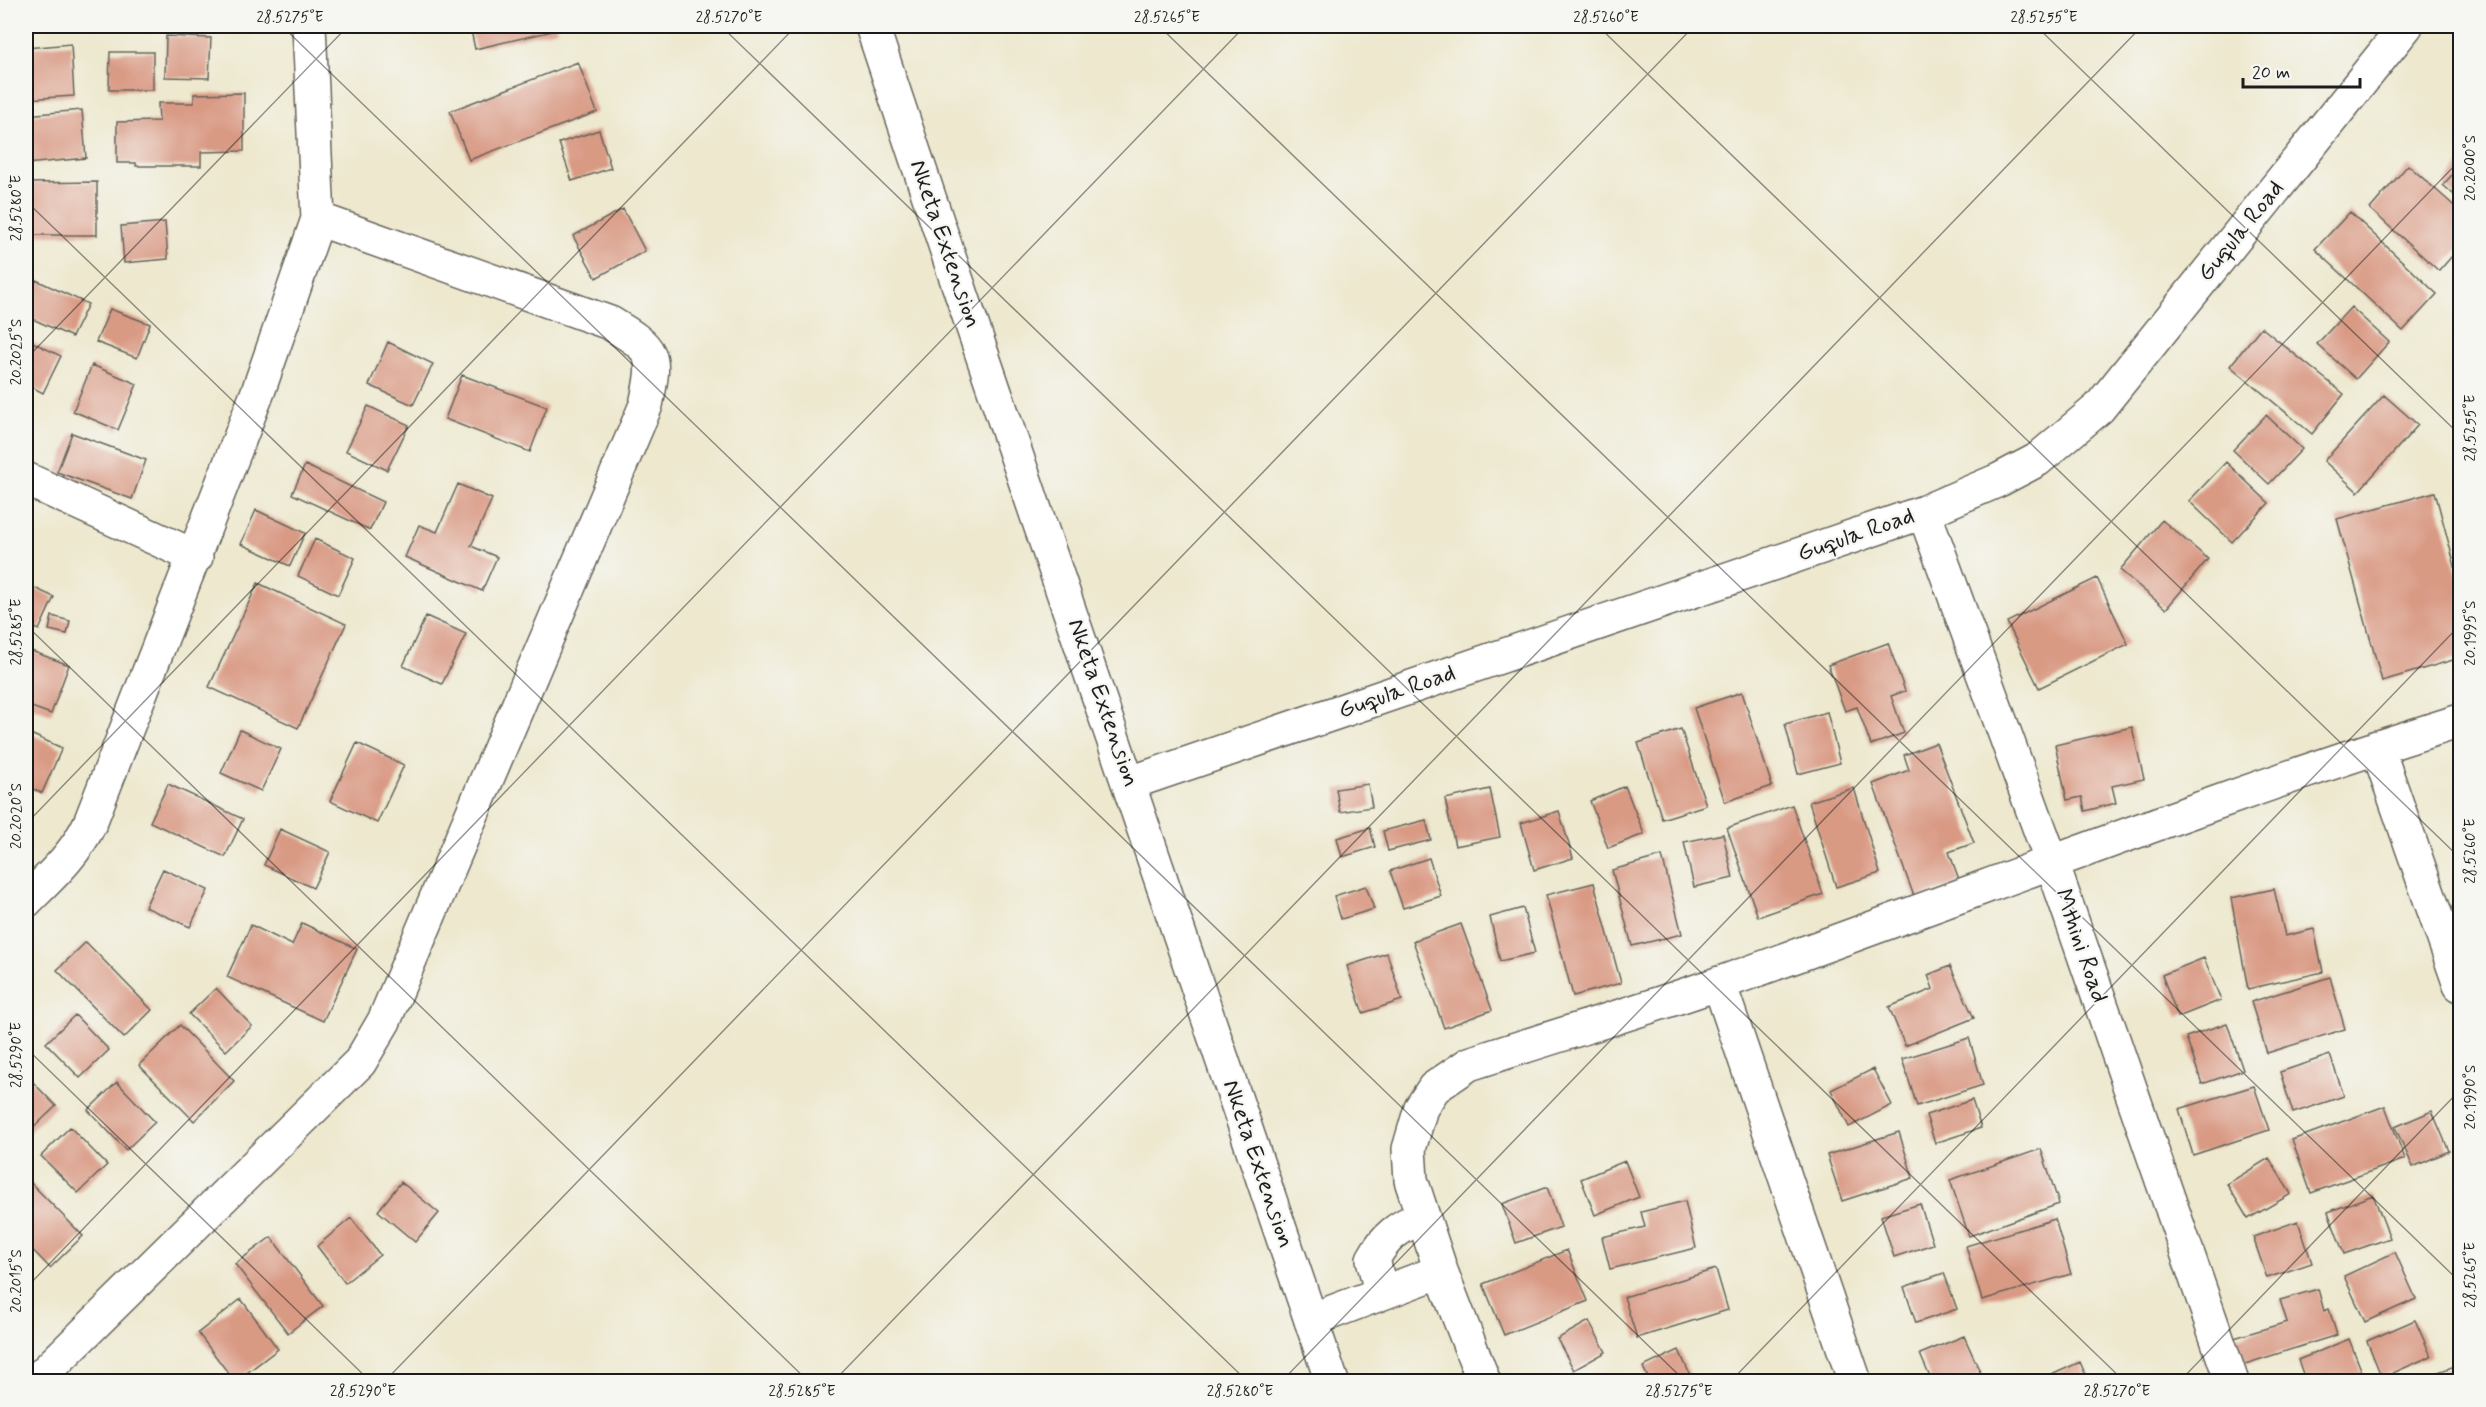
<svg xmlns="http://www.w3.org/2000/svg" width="2486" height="1407" font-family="Mynerve,sans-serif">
	<rect width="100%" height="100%" fill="#f6f6f2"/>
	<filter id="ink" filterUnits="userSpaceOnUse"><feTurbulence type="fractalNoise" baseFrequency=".0167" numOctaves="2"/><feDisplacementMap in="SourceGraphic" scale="12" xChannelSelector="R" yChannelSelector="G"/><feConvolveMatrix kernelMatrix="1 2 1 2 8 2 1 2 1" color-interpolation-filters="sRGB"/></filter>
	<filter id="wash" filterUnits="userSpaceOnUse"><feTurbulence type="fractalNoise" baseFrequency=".008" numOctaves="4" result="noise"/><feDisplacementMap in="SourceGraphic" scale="24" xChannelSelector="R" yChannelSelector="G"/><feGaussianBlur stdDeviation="1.35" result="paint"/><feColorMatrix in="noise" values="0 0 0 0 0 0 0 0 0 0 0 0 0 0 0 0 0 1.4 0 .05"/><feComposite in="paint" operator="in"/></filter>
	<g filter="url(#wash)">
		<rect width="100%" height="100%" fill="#ede8ce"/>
		<g id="blocks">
			<!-- building -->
			<path fill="#d99a84" d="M470,26h86l1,4 -82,19z
				M166,36l45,2 -2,40 -44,-1z
				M71,44l3,52 -48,3v-51z
				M110,52h43v38h-44z
				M578,62l19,50 -128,48 -19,-49z
				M244,93v58l-43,1v14h-65v-3h-19v-41l42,-1 -1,-18h36v-9z
				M82,110l4,48 -60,6v-49z
				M599,130l12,38 -39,13 -13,-38z
				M2408,165l52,46v36l-21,24 -69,-62z
				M2460,166v34l-17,-15z
				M97,182v53h-71v-52z
				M623,209l22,42 -49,27 -23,-42z
				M2350,212l87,82 -34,37 -88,-82z
				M165,222l3,37 -44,4 -3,-37z
				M36,280l52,24 -16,33 -46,-21v-13z
				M2351,307l38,35 -33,37 -39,-35z
				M110,309l40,15 -13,34 -41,-16z
				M2261,327l83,67 -32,40 -82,-68z
				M26,339l35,17 -18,37 -17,-9z
				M388,342l45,22 -20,41 -44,-20z
				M92,365l45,19 -19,46 -45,-19z
				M462,375l85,32 -17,45 -85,-33z
				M2384,395l34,30 -60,67 -34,-31z
				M368,406l41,19 -22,45 -41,-19z
				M2266,415l36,34 -33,35 -36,-34z
				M26,420l5,3 -5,9z
				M72,433l74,27 -14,39 -75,-27z
				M2226,462l43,41 -37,39 -43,-41z
				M305,465l78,37 -13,28 -78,-36z
				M458,484l34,15 -21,47 26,11 -15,34 -77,-34 14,-32 18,7z
				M2435,492l25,93v73l-78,23 -45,-162z
				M256,510l49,23 -15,33 -49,-22z
				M2162,520l46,39 -42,50 -46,-39z
				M315,539l40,19 -17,37 -40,-19z
				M2097,578l31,66 -89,44 -32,-66z
				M258,583l88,41 -48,104 -89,-41z
				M26,584l28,13 -15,33 -13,-6z
				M52,616l18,5 -3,13 -18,-4z
				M426,616l40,18 -24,50 -39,-18z
				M1888,643l17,48 -14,5 13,37 -33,12 -14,-38 -12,4 -17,-46z
				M26,649l43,16 -18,49 -25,-9z
				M1742,692l30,94 -47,16 -31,-94z
				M1827,712l13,51 -42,11 -13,-50z
				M2132,727l12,52 -32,7 4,17 -31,8 -3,-14 -15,3 -12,-55z
				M1681,729l25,76 -44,14 -24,-76z
				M240,730l41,19 -20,42 -40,-18z
				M26,732l36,16 -20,45 -16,-7z
				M357,743l47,22 -27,58 -47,-22z
				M1936,743l38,100 -25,9 11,30 -45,17 -42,-115 36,-14 -5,-15z
				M168,784l75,35 -18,38 -75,-35z
				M1368,784l4,23 -32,5 -4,-23z
				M1625,786l19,48 -36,14 -18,-47z
				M1854,788l26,85 -44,14 -27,-85z
				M1490,789l10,48 -45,9 -10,-47z
				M1792,805l31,89 -65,23 -31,-89z
				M1559,811l14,47 -39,12 -13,-47z
				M1426,820l5,20 -43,11 -5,-20z
				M1370,828l5,19 -33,10 -5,-19z
				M280,829l50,23 -17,36 -49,-23z
				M1723,834l10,44 -39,9 -10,-45z
				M1662,856l20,78 -50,12 -20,-76z
				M1429,858l12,38 -38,12 -13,-37z
				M163,869l45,21 -18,37 -45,-20z
				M1594,883l27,100 -48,13 -27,-101z
				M1366,886l8,23 -33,10 -7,-23z
				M2274,889l11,47 29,-7 9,43 -75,17 -17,-91z
				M1523,908l12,45 -35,8 -10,-44z
				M302,923l55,26 -34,72 -96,-44 24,-52 41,20z
				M1461,924l31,86 -48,18 -31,-87z
				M86,942l66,68 -28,28 -67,-68z
				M1387,953l15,47 -39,13 -16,-47z
				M2204,958l17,42 -43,17 -16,-42z
				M1950,966l24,52 -69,28 -16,-39 44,-18 -5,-14z
				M2330,977l15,52 -78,24 -16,-51z
				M216,988l36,38 -26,25 -37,-37z
				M75,1015l34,35 -29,28 -34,-35z
				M2227,1023l16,47 -41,14 -16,-47z
				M180,1025l54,56 -40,40 -55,-56z
				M1969,1038l14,47 -66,21 -15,-47z
				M2330,1055l14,41 -51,17 -13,-41z
				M1873,1069l19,36 -43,22 -18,-37z
				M26,1075l30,31 -30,29z
				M117,1082l38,40 -29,28 -38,-40z
				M2254,1086l15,44 -76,25 -14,-46z
				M1972,1100l9,28 -46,15 -9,-28z
				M2385,1106l20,53 -94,34 -19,-53z
				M2432,1111l17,40 -36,16 -18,-40z
				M70,1127l37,38 -29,28 -37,-37z
				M1899,1132l14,46 -71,23 -15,-46z
				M2041,1149l18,55 -90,32 -19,-56z
				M2269,1158l22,36 -43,25 -21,-35z
				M1625,1161l14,36 -44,18 -14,-36z
				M26,1178l57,58 -33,32 -24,-25z
				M401,1182l38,31 -24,29 -37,-31z
				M1547,1187l14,40 -45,16 -14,-39z
				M2373,1195l17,43 -46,16 -16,-42z
				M1685,1201l11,47 -86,21 -8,-32 43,-10 -4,-15z
				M1920,1204l13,40 -39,13 -13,-41z
				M351,1218l29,37 -35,28 -28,-37z
				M2055,1219l16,55 -89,26 -16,-54z
				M2298,1221l14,42 -45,15 -14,-41z
				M271,1237l52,69 -35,27 -53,-69z
				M1567,1250l21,51 -84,34 -21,-51z
				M2395,1252l21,47 -51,23 -21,-46z
				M1716,1269l12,41 -91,28 -13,-41z
				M1944,1273l13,36 -41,14 -12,-36z
				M2318,1289l6,22 5,-2 8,26 -95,30 -8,-27 53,-16 -7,-22z
				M241,1299l37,50 -43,33 -37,-49z
				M2415,1320l16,36 -49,22 -15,-37z
				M1589,1321l17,31 -32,18 -17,-31z
				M1964,1336l17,38 -17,8h-32l-12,-28z
				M2349,1339l17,43h-60l-8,-22z
				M1679,1350l14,32h-43l-7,-15z
				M2080,1362l9,20h-53z
				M2460,1364v18h-37l-1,-4z"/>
		</g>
	</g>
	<g filter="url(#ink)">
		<use href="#blocks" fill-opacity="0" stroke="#65635a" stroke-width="1.5"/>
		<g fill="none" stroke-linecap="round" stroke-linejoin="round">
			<!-- minor casing -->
			<g stroke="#65635a" stroke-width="36">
				<path id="minor" d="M26,479l170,78
					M1924,512l127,348 181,522
					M2377,747l83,238
					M1130,783l794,-271 75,-32 38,-20 62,-52 307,-382
					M26,901c25,-25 49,-46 64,-78l169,-434 59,-170 -9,-193
					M1719,983l136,399
					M1381,1292l-8,-33c12,-22 26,-33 50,-42
					M1311,1320l130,-49
					M35,1382l325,-320 24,-41 262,-616c11,-52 9,-55 -36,-82l-292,-104
					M1484,1382l-43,-111 -30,-91 -2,-31 12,-41 13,-20 35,-24c83,-27 168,-52 251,-81 247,-87 490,-184 740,-262"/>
			</g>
			<!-- tertiary casing -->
			<g stroke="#65635a" stroke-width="36">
				<path id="tertiary" d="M872,26l81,243 379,1113"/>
			</g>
			<!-- minor -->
			<use href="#minor" stroke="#fff" stroke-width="33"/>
			<!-- tertiary -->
			<use href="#tertiary" stroke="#fff" stroke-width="33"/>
		</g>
	</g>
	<!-- ticks -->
	<path fill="none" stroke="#1c1c1c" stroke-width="1.5" stroke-opacity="0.45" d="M282,26l1404,1356M721,26l1404,1356M1159,26l1301,1256M1598,26l862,832M2036,26l424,409M26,201l1222,1181M26,359l322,-333M26,625l783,757M26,824l770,-798M26,1048l345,334M26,1288l1219,-1262M384,1382l1310,-1356M833,1382l1309,-1356M1281,1382l1179,-1222M1730,1382l730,-757M2179,1382l281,-292"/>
	<g text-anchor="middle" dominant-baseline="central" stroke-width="4.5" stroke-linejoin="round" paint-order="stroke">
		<!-- street labels -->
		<g font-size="24" fill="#1c1c1c" stroke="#f6f6f2">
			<text transform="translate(2241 231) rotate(-51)">Guqula Road</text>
			<text transform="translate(945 244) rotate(71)">Nketa Extension</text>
			<text transform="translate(1856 535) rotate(-19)">Guqula Road</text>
			<text transform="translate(1397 692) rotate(-19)">Guqula Road</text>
			<text transform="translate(1103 703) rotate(71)">Nketa Extension</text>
			<text transform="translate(2081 946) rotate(71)">Mthini Road</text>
			<text transform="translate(1258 1164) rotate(71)">Nketa Extension</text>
		</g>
	</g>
	<!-- margin -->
	<rect width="2486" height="1407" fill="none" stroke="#f6f6f2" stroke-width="66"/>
	<!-- scale -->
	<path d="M2243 78v9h117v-9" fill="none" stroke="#1c1c1c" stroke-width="3"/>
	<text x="2252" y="78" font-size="18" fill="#1c1c1c" stroke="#f6f6f2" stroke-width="4.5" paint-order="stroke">20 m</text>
	<rect x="33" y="33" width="2420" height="1341" fill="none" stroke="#1c1c1c" stroke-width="2"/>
	<g font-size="15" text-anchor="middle" fill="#1c1c1c">
		<text x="290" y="22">28.5275°E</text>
		<text x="729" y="22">28.5270°E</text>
		<text x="1167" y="22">28.5265°E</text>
		<text x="1606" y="22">28.5260°E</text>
		<text x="2044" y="22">28.5255°E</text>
		<text transform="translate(2470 168) rotate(-90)" y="5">20.2000°S</text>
		<text transform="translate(16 208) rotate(-90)" y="5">28.5280°E</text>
		<text transform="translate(16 352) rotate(-90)" y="5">20.2025°S</text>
		<text transform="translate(2470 428) rotate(-90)" y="5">28.5255°E</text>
		<text transform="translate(16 632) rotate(-90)" y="5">28.5285°E</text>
		<text transform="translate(2470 633) rotate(-90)" y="5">20.1995°S</text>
		<text transform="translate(16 816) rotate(-90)" y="5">20.2020°S</text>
		<text transform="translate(2470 851) rotate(-90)" y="5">28.5260°E</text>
		<text transform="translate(16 1055) rotate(-90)" y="5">28.5290°E</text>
		<text transform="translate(2470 1097) rotate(-90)" y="5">20.1990°S</text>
		<text transform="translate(2470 1275) rotate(-90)" y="5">28.5265°E</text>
		<text transform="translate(16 1281) rotate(-90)" y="5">20.2015°S</text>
		<text x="363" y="1396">28.5290°E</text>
		<text x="802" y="1396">28.5285°E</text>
		<text x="1240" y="1396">28.5280°E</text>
		<text x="1679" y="1396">28.5275°E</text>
		<text x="2117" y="1396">28.5270°E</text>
	</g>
</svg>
